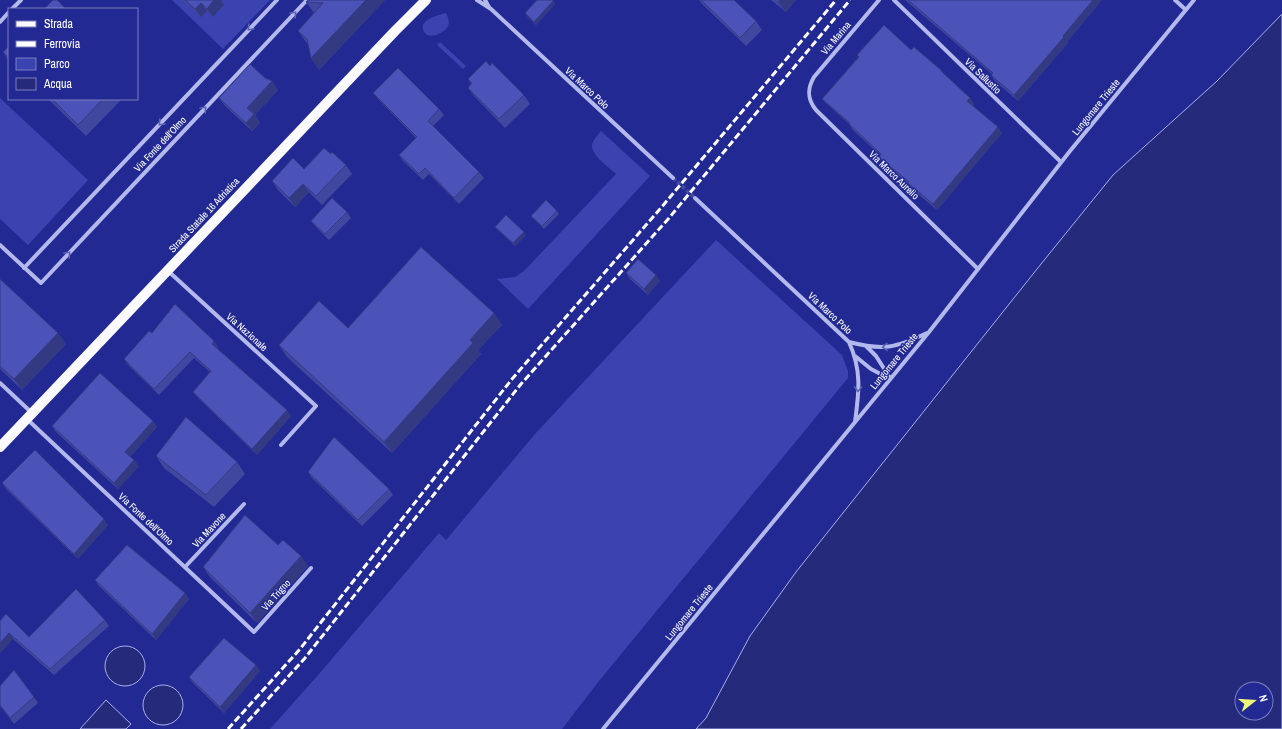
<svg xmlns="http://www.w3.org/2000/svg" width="1282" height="729" font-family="'Archivo Narrow',sans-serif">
	<rect width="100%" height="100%" fill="#222992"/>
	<!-- green -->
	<path fill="#3a43b0" d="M172,0h98l-47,49z
		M446,13c2,4 4,9 2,13 -2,6 -15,12 -21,9 -2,-2 -3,-3 -4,-5 -3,-11 16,-15 23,-17z
		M440,42l26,24 -3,3 -26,-24z
		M0,98l88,82 -60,65 -28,-26z
		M601,131l49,45 -122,133 -31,-30 18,-2 9,-6 92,-97c-7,-7 -29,-21 -23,-32 2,-4 5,-8 8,-11z
		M716,240l126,115 6,16v7l-249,303 -37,48h-292l49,-55 120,-141 7,7 89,-106z"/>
	<!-- water -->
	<path fill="#252a7b" stroke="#a8aeee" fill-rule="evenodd" d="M1282,14v715h-586l10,-11 44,-82 46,-64 241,-303 76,-94 104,-94zM1242,689h24v24h-24z
		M105 666a20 20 0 1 1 40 0a20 20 0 1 1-40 0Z
		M143 705a20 20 0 1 1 40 0a20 20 0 1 1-40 0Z
		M106,700l25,24 -5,5h-46z"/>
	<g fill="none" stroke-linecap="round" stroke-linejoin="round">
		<!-- street-tunnel -->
		<path stroke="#4349a2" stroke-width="4" stroke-dasharray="4 2" stroke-linecap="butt" d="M673,178l22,20"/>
		<!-- street -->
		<path stroke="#b4b9ed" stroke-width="4" d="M477,0l14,9 182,169
			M485,0l4,7
			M879,0l-65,77c-7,12 -7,22 2,33l162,159
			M894,0l167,162
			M1175,0l11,10
			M12,9l9,-9
			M0,22l9,-10
			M695,198l154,144c13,29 10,50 6,80
			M0,245l41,38 266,-283
			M24,268l253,-268
			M167,270l149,136 -35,39
			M849,342c35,9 46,6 78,-9
			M866,346l10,10 14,22
			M855,356l16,13 19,10
			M0,383l32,30
			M28,420l226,212 57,-64
			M185,567l59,-63
			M603,729l326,-397 141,-181 124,-151"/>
		<!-- primary -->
		<path stroke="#fafaff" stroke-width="10" d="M0,447l395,-416 31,-31"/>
		<!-- rail -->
		<path stroke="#fff" stroke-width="3" stroke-dasharray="7 3" stroke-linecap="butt" d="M228,729l72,-80 212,-270 148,-170 176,-209
			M241,729l64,-71 216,-274 148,-166 181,-218"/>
	</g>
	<!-- wall -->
	<path fill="#40479f" d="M177,0h44l3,5 -11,12 -6,-6 -6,6 -18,-16z
		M308,0h77l-66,70 -8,-12 -3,-14 -2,-2 -8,-11 16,-18 -8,-11z
		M699,0h35l22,21 6,9 -16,16 -43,-41z
		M771,0h25l-10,12z
		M905,0h197l-35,42 1,1 -50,58 -23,-20 -4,-6 1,-1z
		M553,1l2,3 -19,21 -9,-9 -2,-3z
		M9,46v15l-6,-9z
		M911,50l30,20 4,5 25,23 4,6 -1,2 29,27 -65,77 -25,-21 -3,-4 -26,-23 -4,-5 1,-2 -27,-25 -4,-6 -22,-20 -5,-5 36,-42 -1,-2z
		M490,66l34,29 6,9 -25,24 -31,-32 -6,-8 3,-4 -3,-5z
		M278,90l-23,25 5,8 -8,8 -27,-25 -6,-8z
		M373,93l66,16 5,6 -11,11 46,46 5,6 -25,26 -30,-30 -6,6 -20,-19 -4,-6 17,-17 -38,-39z
		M48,99h74l-36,37z
		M331,154l15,11 6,9 -30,31 -13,-13 -14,15 -17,-17 -6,-9 32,-12z
		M557,211l2,3 -15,15 -13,-13z
		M347,212l4,6 -22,22 -14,-14 -4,-5z
		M495,227l31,8 -11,11 -18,-17z
		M626,273l30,2 4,6 -12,14 -18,-16z
		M0,279l58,54 8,11 -44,46 -22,-21z
		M494,313l8,12 -24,25 3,4 -89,99 -105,-96 -8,-12 69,-17z
		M152,333l62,8 4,6 -1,1 74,68 -34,39 -60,-58 -4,-5 17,-20 -16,-14 -35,37 -31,-30 -4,-6z
		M153,421l4,6 -27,30 9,9 -21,23 -62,-57 -4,-6z
		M156,456l81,6 8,12 -31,33 -50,-39z
		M308,472l81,17 4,6 -31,31 -50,-48z
		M2,483l106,42 -30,34 -72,-70z
		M278,545l30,21 -51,57 -47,-46 -7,-10z
		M95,580l90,13 4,6 -33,41 -57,-54z
		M105,620l4,6 -55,49 -41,-36 -13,-18 29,16z
		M256,665l4,6 -36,42 -31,-30 -4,-6z
		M0,686l34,11 4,6 -24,21 -14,-18z"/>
	<!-- shaded-wall -->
	<path fill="#343a82" d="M214,0h7l3,5 -11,12 -6,-8z
		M366,0h19l-66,70 -8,-12z
		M780,0h16l-10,12 -8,-10z
		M1093,0h9l-35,42 1,1 -50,58 -4,-6z
		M553,1l2,3 -19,21 -2,-3z
		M201,3l6,8 -6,6 -6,-8z
		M272,81l6,9 -23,25 5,8 -8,8 -6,-8 1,-15z
		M970,98l4,6 -3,3 -4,-6z
		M998,127l4,6 -65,77 -4,-6z
		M303,184l6,8 -14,15 -6,-9z
		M524,232l2,3 -11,11 -2,-3z
		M656,275l4,6 -12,14 -4,-6z
		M494,313l8,12 -24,25 3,4 -89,99 -8,-11 86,-102z
		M58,333l8,11 -44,46 -8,-11z
		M214,341l4,6 -2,3 -4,-6z
		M287,410l4,6 -34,39 -5,-6z
		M153,421l4,6 -28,31 -4,-6z
		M134,460l5,6 -21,23 -4,-6z
		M104,519l4,6 -30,34 -4,-5z
		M301,556l7,10 -51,57 -7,-10z
		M185,593l4,6 -33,41 -4,-6z
		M9,633l4,6 -13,15v-11z
		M256,665l4,6 -36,42 -4,-6z"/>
	<!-- building -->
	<path fill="#4b53b9" stroke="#343a82" d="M53,0h4l9,9h-22z
		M185,0h29l-7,9 -6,-6 -6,6z
		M308,0h58l-55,58 -4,-19 -9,-8 25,-28 -17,-1z
		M537,0h15l1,1 -19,21 -9,-9z
		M701,0h33l22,21 -16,17z
		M908,0h185l-30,36 1,1 -50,58 -23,-20 2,-2z
		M884,25l27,25 3,-3 27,23v1l29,27 -3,3 31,26 -65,77 -25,-21 1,-1 -30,-25 2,-3 -32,-30 1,-1 -28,-24 37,-42 -2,-2z
		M9,46v12l-6,-6z
		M486,61l4,5 2,-3 32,32 -25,24 -31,-31 4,-5 -4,-4z
		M250,64l15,14 7,3 -25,27 7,6 -8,9 -27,-25z
		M398,68l41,41 -11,12 51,51 -25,26 -29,-30 -6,6 -20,-19 18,-18 -44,-44z
		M52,99h51l-25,26z
		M324,148l7,6 1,-2 14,13 -30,31 -13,-12 -14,14 -17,-17 21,-23 11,11z
		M332,198l15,14 -22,22 -14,-13z
		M546,200l11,11 -15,15 -11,-10z
		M506,215l18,17 -11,11 -18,-16z
		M421,247l73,66 -24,27 3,3 -89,99 -105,-97 40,-44 29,27z
		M638,259l18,16 -12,14 -18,-16z
		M0,279l58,54 -44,46 -14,-13z
		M175,304l39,37 -2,3 75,66 -35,39 -59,-57 18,-21 -21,-19 -36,37 -30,-30 25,-28 3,2z
		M100,373l53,48 -28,31 9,8 -20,23 -62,-57z
		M186,417l51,45 -31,33 -50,-39z
		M334,437l55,52 -31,31 -50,-48z
		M35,450l69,69 -30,35 -72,-71z
		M245,515l33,30 5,-5 18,16 -51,57 -47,-46z
		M127,545l58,48 -33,41 -57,-54z
		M76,589l29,31 -55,49 -41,-36 -9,10v-22l6,-7 23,23z
		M224,638l32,27 -36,42 -31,-30z
		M14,670l20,27 -24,21 -10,-13v-19z"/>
	<!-- one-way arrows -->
	<defs><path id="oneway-chevron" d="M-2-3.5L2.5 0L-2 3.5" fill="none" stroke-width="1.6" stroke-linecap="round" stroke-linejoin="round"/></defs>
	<g stroke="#5c63b6">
		<use href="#oneway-chevron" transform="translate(294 14) rotate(-47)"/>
		<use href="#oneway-chevron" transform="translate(250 28) rotate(133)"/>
		<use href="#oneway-chevron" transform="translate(204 109) rotate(-47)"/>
		<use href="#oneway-chevron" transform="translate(161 123) rotate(133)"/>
		<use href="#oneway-chevron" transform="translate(68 254) rotate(-47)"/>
		<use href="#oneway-chevron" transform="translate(885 347) rotate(179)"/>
		<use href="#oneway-chevron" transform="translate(858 389) rotate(91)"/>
	</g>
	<g text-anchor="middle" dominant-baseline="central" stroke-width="3" stroke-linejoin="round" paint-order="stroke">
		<!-- street labels -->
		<g font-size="10" fill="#fff" stroke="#222992">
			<text transform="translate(836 38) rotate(-50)">Via Marina</text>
			<text transform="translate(983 76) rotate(44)">Via Sallustio</text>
			<text transform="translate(587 88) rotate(43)">Via Marco Polo</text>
			<text transform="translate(1096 107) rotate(-51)">Lungomare Trieste</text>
			<text transform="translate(160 144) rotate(-47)">Via Fonte dell'Olmo</text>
			<text transform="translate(894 175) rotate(44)">Via Marco Aurelio</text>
			<text transform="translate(204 215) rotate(-47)">Strada Statale 16 Adriatica</text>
			<text transform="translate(830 313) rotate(43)">Via Marco Polo</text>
			<text transform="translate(247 332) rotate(42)">Via Nazionale</text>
			<text transform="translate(894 361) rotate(-51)">Lungomare Trieste</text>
			<text transform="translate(146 519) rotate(43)">Via Fonte dell'Olmo</text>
			<text transform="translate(209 530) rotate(-47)">Via Mavone</text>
			<text transform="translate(276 595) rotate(-48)">Via Trigno</text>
			<text transform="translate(689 612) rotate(-51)">Lungomare Trieste</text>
		</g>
	</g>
	<!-- legend -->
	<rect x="8" y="8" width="130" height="92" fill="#222992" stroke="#7a7fbe"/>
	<rect x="16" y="21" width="20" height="6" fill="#fafaff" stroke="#7a7fbe"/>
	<text x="44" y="28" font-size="12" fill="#ffffff">Strada</text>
	<rect x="16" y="41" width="20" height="6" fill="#ffffff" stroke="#7a7fbe"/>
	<text x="44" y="48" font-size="12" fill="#ffffff">Ferrovia</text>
	<rect x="16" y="58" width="20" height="12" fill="#3a43b0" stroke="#7a7fbe"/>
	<text x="44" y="68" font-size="12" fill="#ffffff">Parco</text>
	<rect x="16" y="78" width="20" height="12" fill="#252a7b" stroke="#7a7fbe"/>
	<text x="44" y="88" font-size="12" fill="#ffffff">Acqua</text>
	<!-- north arrow -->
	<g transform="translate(1254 701) rotate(73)"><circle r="19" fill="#222992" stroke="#7a7fbe"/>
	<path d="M0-3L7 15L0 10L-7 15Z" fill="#edf877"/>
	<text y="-6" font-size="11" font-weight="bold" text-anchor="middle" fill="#ffffff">N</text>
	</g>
</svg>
